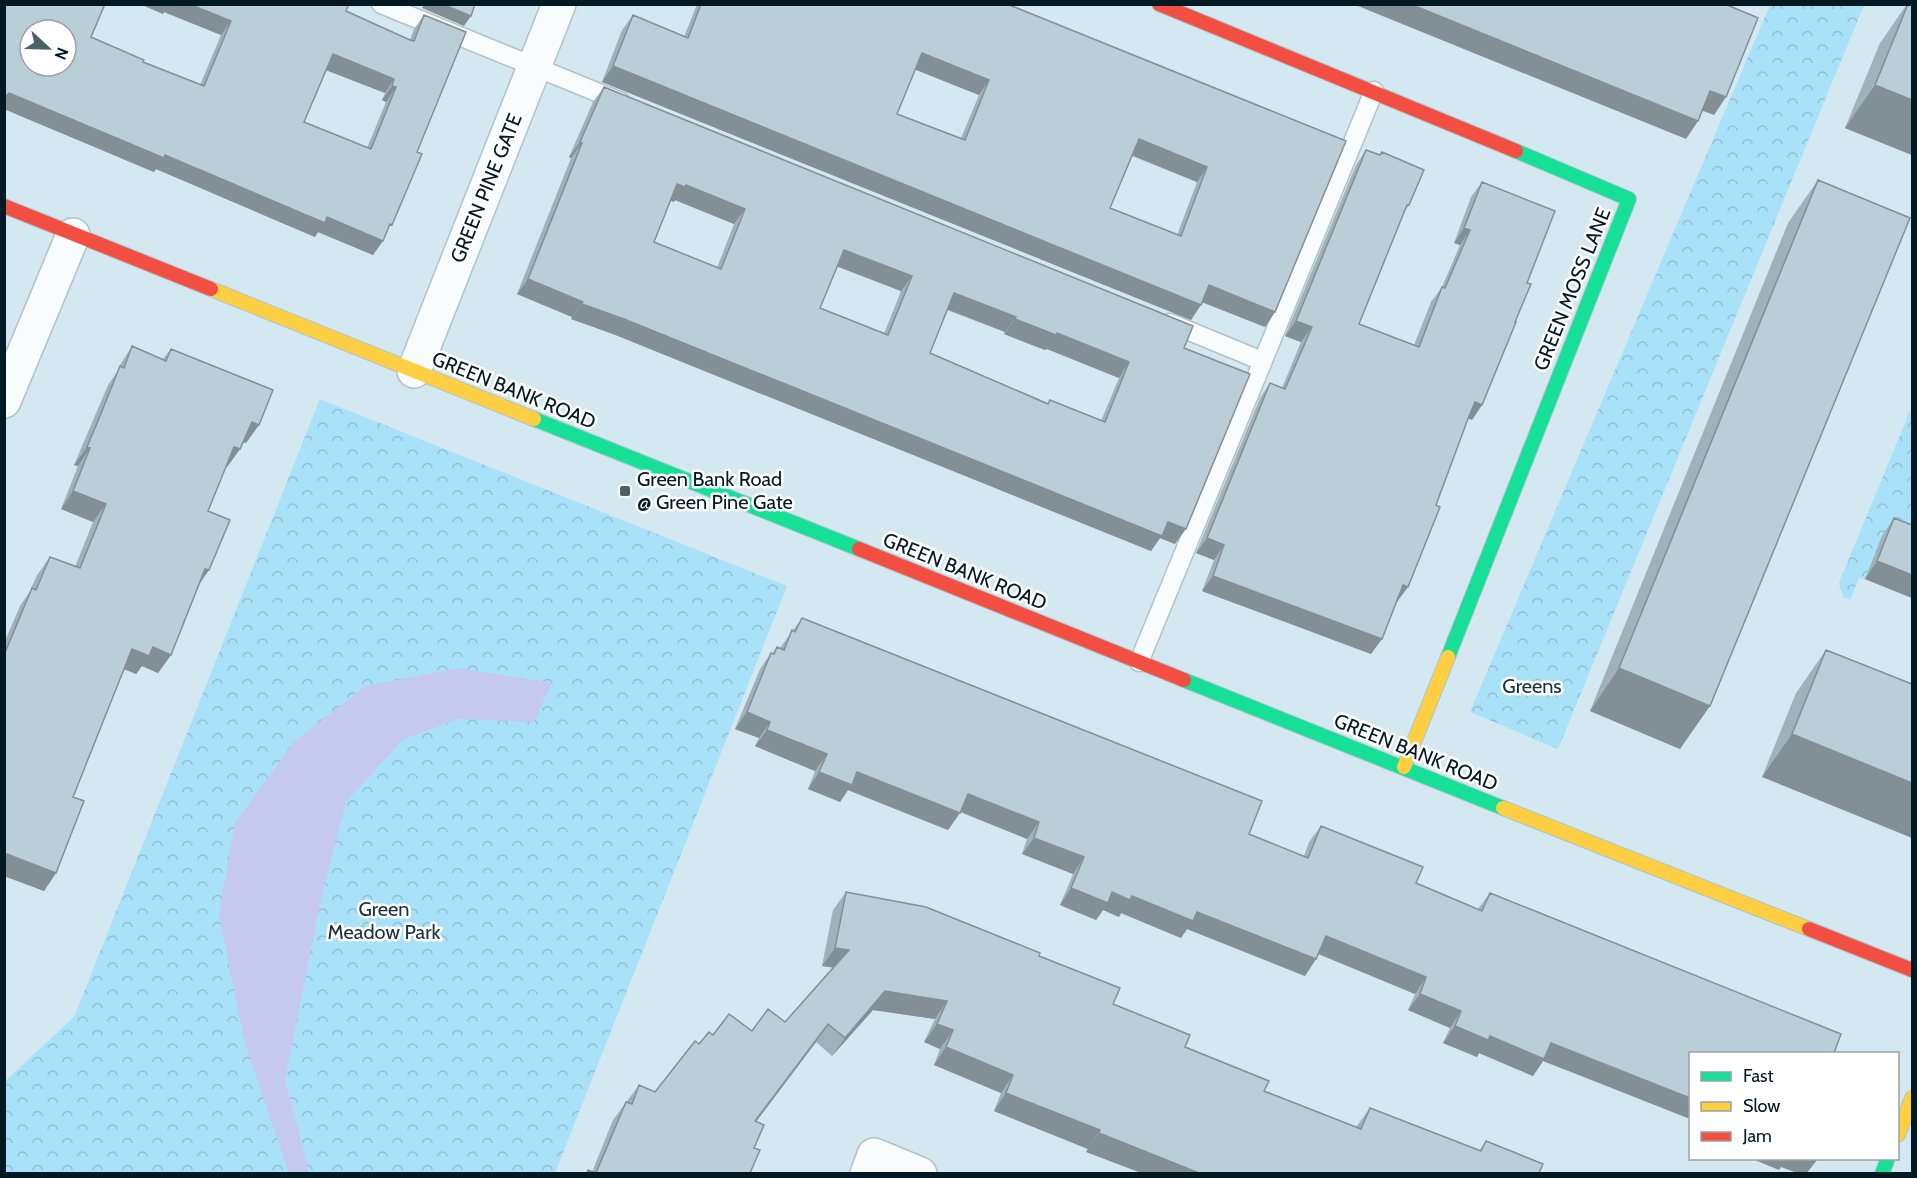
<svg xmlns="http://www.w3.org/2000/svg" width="1917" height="1178" font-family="Cabin,sans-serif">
	<defs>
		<pattern id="forest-crowns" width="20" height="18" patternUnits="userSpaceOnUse" patternTransform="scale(1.5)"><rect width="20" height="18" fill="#a8e1f8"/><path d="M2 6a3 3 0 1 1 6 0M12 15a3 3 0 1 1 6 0" fill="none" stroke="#8fc0d4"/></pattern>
	</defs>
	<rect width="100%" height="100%" fill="#d4e8f1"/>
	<!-- forest -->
	<path fill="url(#forest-crowns)" d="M1770,5h94l-306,744 -88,-37z
		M320,399l467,187 -232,587 -550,1v-93l69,-64z
		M1912,406v142l-47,31 -6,-1 -9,22 -7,-3 -4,-14z"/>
	<!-- water -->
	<path fill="#c4c9ed" d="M459,668l93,15 -18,39 -76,-3 -56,21 -56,62 -23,88 -38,189 24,94h-20l-45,-133 -25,-126 16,-91 59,-81 71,-56z"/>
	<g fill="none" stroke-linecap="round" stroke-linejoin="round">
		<!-- lane casing -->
		<g stroke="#afc3cc" stroke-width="21">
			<path id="lane" d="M381,4l240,98
				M1170,323l92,38
				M1139,662l235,-571"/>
		</g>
		<!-- street casing -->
		<g stroke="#afc3cc" stroke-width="36">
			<path id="street" d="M414,371l145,-367
				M4,401l69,-166
				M867,1174l7,-19 46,19"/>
		</g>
		<!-- fast casing -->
		<g stroke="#afc3cc" stroke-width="16">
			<path id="fast" d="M534,419l325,130
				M1448,657l181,-458 -113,-48
				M1184,680l319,128
				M1882,1174l6,-16"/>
		</g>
		<!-- slow casing -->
		<g stroke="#afc3cc" stroke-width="16">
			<path id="slow" d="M211,289l323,130
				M1404,767l44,-110
				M1503,808l306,121
				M1898,1135l14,-37"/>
		</g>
		<!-- jam casing -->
		<g stroke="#afc3cc" stroke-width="16">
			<path id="jam" d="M1159,4l357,147
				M4,206l207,83
				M859,549l325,131
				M1809,929l103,41"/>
		</g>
		<!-- lane -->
		<use href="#lane" stroke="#f9fcfd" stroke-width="18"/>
		<!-- street -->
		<use href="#street" stroke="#f9fcfd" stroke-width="33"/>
		<!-- fast -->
		<use href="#fast" stroke="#16e098" stroke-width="14"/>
		<!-- slow -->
		<use href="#slow" stroke="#ffcf43" stroke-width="14"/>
		<!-- jam -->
		<use href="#jam" stroke="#f24e42" stroke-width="14"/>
	</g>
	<!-- wall -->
	<path fill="#9fb1b9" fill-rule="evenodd" d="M4,4l87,33 52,25 57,23 21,-50 -57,-23 -1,2 -23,-10 206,7 64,29 4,-11 10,-14 -7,137 -31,82 -13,21 -55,-23 -3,5 -159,-68 -2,3 -150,-63zM326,70l59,23 -3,7 4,2 -19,46 -63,-26z
		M697,4h310l339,137 -71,171 -10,15 -63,-25 -11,18 -589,-238 20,-52 11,-15 51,22zM915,69l64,26 -18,43 -64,-24zM1132,156l65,26 -20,53 -67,-27z
		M1907,4h5v151l-67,-27 35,-85z
		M604,87l580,261 -9,196 -15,-6 -9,13 -538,-217 -42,-15 1,-2 -55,-23 54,-136 -2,-1 24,-55zM671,200l3,2 1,-2 59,24 -17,44 -63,-26zM837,266l64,25 -17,43 -64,-26zM947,310l58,22 -1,2 41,16 2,-1 72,29 -18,43 -51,-21 -2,3 -118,-50z
		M1366,150l14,5 2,-3 27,53 -6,9 -44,110 55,21 17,-43 11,-15 18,-42 -6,-2 17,-46 11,-15 45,101 -12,39 -33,83 -10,15 -4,-2 -71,184 -1,-1 -25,53 -169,-63 12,-31 -18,-7 64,-155 10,-15 12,5 19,-46 -16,-6 71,-171z
		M1818,180l-138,569 -90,-38 198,-488z
		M132,346l31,13 8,-10 75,94 -3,-1 -3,7 -13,18h-1l-18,44 -9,75 -28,69 -13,18 -16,-7 -6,8 -12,-5 -51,128 -17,76 -12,18 -40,-15v-233l16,-37 10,-15 7,-16 13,-18 25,10 18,-45 -32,-13 17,-43 -4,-1 34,-80 9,-13 3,-7z
		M1894,518l18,7v73l-47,-19 17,-43z
		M802,618l447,216 55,22 5,-14 12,-16 95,57 62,26 12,-16 76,177 -23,-9 -10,15 -54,-23 -2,4 -34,-14 7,-15 -42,-18 7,-16 -97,-40 -2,5 -11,17 -118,-47 -6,9 -60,-25 -2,4 -16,-7 -7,10 -36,-15 13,-31 -51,-20 5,-15 -67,-27 -12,18 -100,-40 -8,12 -32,-13 7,-18 -60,-25 4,-8 -24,-9 25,-60 11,-16h2l4,-6 3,1z
		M1826,650l86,34 -150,93 34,-84z
		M846,892l193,64 74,48 72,43 79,44 92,36 14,-19 109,43 7,-10 57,23 -457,-12 2,-3 -94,-38 7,-18 -67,-28 6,-16 -16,-7 11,-23 -62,-9 -41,46 -16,-14 -60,80 -2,26 -4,25h-164l2,-3 4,2 21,-52 26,-35 16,7 44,-48 14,-9 39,-4 33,-9 48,-55 -11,-1 11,-56z"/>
	<!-- shaded-wall -->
	<path fill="#829096" d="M140,4h49l42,17 -10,14 -57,-23 -1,2z
		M425,4h17l29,12 -7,10 -42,-18z
		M1353,4h57l288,117 -12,18z
		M922,53l67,27 -10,15 -68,-27z
		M333,54l61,25 -9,14 -62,-24z
		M613,66l588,239 -10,15 -589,-238z
		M1875,85l37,15v55l-67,-27z
		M392,86l4,1 -10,15 -4,-2z
		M1710,91l16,6 -12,18 -16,-6z
		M9,93l156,62 162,62 56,24 -10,14 -55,-23 -3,5 -159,-68 -2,3 -150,-63v-15z
		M1139,139l68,28 -10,15 -68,-28z
		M580,142l2,1 -11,15 -2,-1z
		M677,184l9,1 59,24 -11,15 -59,-24 -1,2 -7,-3z
		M1464,228l6,2 -10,15 -6,-2z
		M844,250l68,26 -11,15 -68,-26z
		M528,279l55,23 -11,15 -55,-23z
		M1209,285l66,27 -10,15 -66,-26z
		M954,293l62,24 -11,15 -61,-24z
		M582,304l586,218 18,7 -11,15 -15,-6 -9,13 -538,-217 -42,-15z
		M1015,319l42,14 72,29 -10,16 -72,-29 -2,1 -41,-16z
		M1296,321l16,6 -11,15 -16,-6z
		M1475,402l7,3 -10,15 -7,-3z
		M252,422l7,3 -13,18 -7,-2z
		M87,447l3,1 -12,18 -4,-1z
		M234,447l6,2 -13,18 -6,-2z
		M73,491l33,13 -13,18 -32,-13z
		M1207,538l17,7 -10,15 -18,-7z
		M1877,561l35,14v23l-47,-19z
		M205,569l4,1 -13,19z
		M1213,576l169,63 -11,15 -169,-63z
		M1403,585l5,2 -11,15 -5,-2z
		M153,647l18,8 -13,18 -16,-7 -6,8 -17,-7 13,-18z
		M1619,668l91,38 -30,43 -90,-38z
		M747,712l23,10 -11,16 -24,-9z
		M767,730l60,24 -12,17 -60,-25z
		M1792,734l120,49v55l-150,-61z
		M819,772h38l103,41 -12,17 -100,-40 -8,12 -32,-13z
		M968,794l71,28 -12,17 -71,-29z
		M1034,838l50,19 -11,17 -51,-20z
		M4,853l52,20 -12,18 -40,-15z
		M1071,888l41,4 85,20 119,47 -11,17 -118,-47 -6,9 -60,-25 -2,4 -16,-7 -7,10 -36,-15z
		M1326,936l100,41 -11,17 -101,-42z
		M835,948l14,2 -13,18 -14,-2z
		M885,991l62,10 -12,18 -62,-9 -41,46 13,-18z
		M1420,994l41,17 -11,17 -42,-18z
		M828,1024l-12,18 -74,98 13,-19z
		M937,1024l16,6 -13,19 -16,-7z
		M1455,1026l35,10 61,7 26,10 113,45v21l-147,-58 -10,15 -54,-23 -2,4 -34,-14z
		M946,1047l67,28 -12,18 -67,-28z
		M1006,1093l94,37 -12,19 -94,-38z
		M1099,1133l100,40h-58l-55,-21z
		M1750,1158h63l4,2 -10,13h-10l-16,-6 -2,3z"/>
	<!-- building -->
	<path fill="#b9ced7" stroke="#829096" stroke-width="1.5" fill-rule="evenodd" d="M4,4h101l-14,33 53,23 -1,2 61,24 27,-65 -42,-17h160l-3,7 64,29 4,1 10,-26 42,17 -49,120 5,2 -30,71 -2,-1 -7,17 -56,-24 -2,6 -160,-68 -1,3 -155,-65 -1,2 -4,-1zM30,30h36v36h-36zM333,54l61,25 -2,7 4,1 -25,62 -67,-27z
		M442,4h33l-4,12z
		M701,4h306l339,137 -71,171 -66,-27 -8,20 -588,-239 20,-51 55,23zM922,53l67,27 -24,60 -68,-26zM1139,139l68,28 -26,69 -71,-28z
		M1410,4h315l33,14 -32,79 -16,-6 -12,30z
		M1908,4h4v96l-37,-15z
		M604,87l589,239 -9,22 66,26 -64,155 -18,-7 -6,14 -538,-217 -42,-15 1,-2 -55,-23 54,-136 -2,-1zM677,184l8,3 1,-2 59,24 -24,60 -67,-27zM844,250l68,26 -24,59 -68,-27zM954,293l62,24 -1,2 41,16 1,-2 72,29 -24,60 -55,-22 -2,4 -118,-51z
		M1366,150l14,5 2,-3 42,18 -15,35h-2l-48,119 60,23 23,-60 3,1 25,-58 -6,-2 18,-46 73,29 -28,72 4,1 -16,38h1l-34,83 -7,-3 -6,14 -33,89 4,2 -32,80 -5,-2 -21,54 -169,-63 11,-31 -17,-7 63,-155 15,6 27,-62 -16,-6z
		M1818,180l92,38 -200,488 -91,-38z
		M132,346l34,15 5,-12 102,41 -14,35 -7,-3 -12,27 -6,-2 -26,64 22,9 -21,50 -4,-1 -34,86 -18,-8 -4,9 -17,-7 -59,148 11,4 -28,72 -52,-20v-198l28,-67 4,2 14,-33 30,11 26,-64 -33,-13 17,-43 -3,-1 13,-31 20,-50 4,2z
		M1894,518l18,7v50l-35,-14z
		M802,618l460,183 -13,33 59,24 13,-32 102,41 -7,16 66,28 8,-18 351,141 -7,19h-144v45l-139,-55 -7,16 -54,-23 -2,4 -33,-14 6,-15 -41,-17 6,-17 -100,-41 -10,23 -119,-47 -4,9 -61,-25 -2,4 -18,-8 -4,11 -37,-15 13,-31 -50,-19 5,-16 -71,-28 -8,19 -103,-41 -5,13 -33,-13 8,-18 -60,-24 3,-8 -23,-10 24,-59 3,1 3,-7 7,3 8,-20 3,2z
		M1826,650l86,34v99l-120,-49z
		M846,892l80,15 114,46 -1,3 81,32 -7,16 77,31 -5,12 84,34 -5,10 97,38 9,-21 111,43 5,-10 57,23 -4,9h-340l-100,-40 1,-3 -94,-37 7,-18 -67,-28 7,-17 -16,-6 10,-23 -62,-10 -40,47 -17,-14 -73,97 9,4 -10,23 6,2 -10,23h-163l1,-3 8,3 30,-71 6,2 7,-19 16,7 40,-51 4,3 10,-12 4,3 16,-21 23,17 16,-22 17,13 64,-72 -14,-2z"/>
	<!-- markers -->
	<rect fill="#4b616a" stroke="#fff" stroke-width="2" x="619" y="485" width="12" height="12" rx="3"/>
	<g text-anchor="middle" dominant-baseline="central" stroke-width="5" stroke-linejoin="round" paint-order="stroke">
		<!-- street labels -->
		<g font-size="20" fill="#011922" stroke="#fff">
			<text transform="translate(486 188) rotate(-68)">GREEN PINE GATE</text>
			<text transform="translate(1572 289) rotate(-68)">GREEN MOSS LANE</text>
			<text transform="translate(514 390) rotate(22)">GREEN BANK ROAD</text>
			<text transform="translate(965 571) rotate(22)">GREEN BANK ROAD</text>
			<text transform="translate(1416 752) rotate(22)">GREEN BANK ROAD</text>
		</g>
		<!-- poi labels -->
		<g font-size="20" fill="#011922" stroke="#fff" text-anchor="start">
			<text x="637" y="479">Green Bank Road<tspan x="637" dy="23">@ Green Pine Gate</tspan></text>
		</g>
		<!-- park labels -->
		<g font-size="20" fill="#15313b" stroke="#fff">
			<text x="1532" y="686">Greens</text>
			<text x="384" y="909">Green<tspan x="384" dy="23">Meadow Park</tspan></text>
		</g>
	</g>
	<!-- border -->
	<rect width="1917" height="1178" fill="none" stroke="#011922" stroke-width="12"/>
	<!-- legend -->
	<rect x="1689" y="1052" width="210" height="108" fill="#ffffff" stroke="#99a3a7" stroke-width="1.5"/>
	<rect x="1701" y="1072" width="30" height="9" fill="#16e098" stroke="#99a3a7" stroke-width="1.5"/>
	<text x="1743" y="1082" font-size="18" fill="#011922">Fast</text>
	<rect x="1701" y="1102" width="30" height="9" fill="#ffcf43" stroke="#99a3a7" stroke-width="1.5"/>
	<text x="1743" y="1112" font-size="18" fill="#011922">Slow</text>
	<rect x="1701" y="1132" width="30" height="9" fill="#f24e42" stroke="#99a3a7" stroke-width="1.5"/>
	<text x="1743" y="1142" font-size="18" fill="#011922">Jam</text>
	<!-- north arrow -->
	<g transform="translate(48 48) rotate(112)"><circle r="28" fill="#ffffff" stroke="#99a3a7" stroke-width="1.5"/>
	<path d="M0-4.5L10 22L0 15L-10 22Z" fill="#4b616a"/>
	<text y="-9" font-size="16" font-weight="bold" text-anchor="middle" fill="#011922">N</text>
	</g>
</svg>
